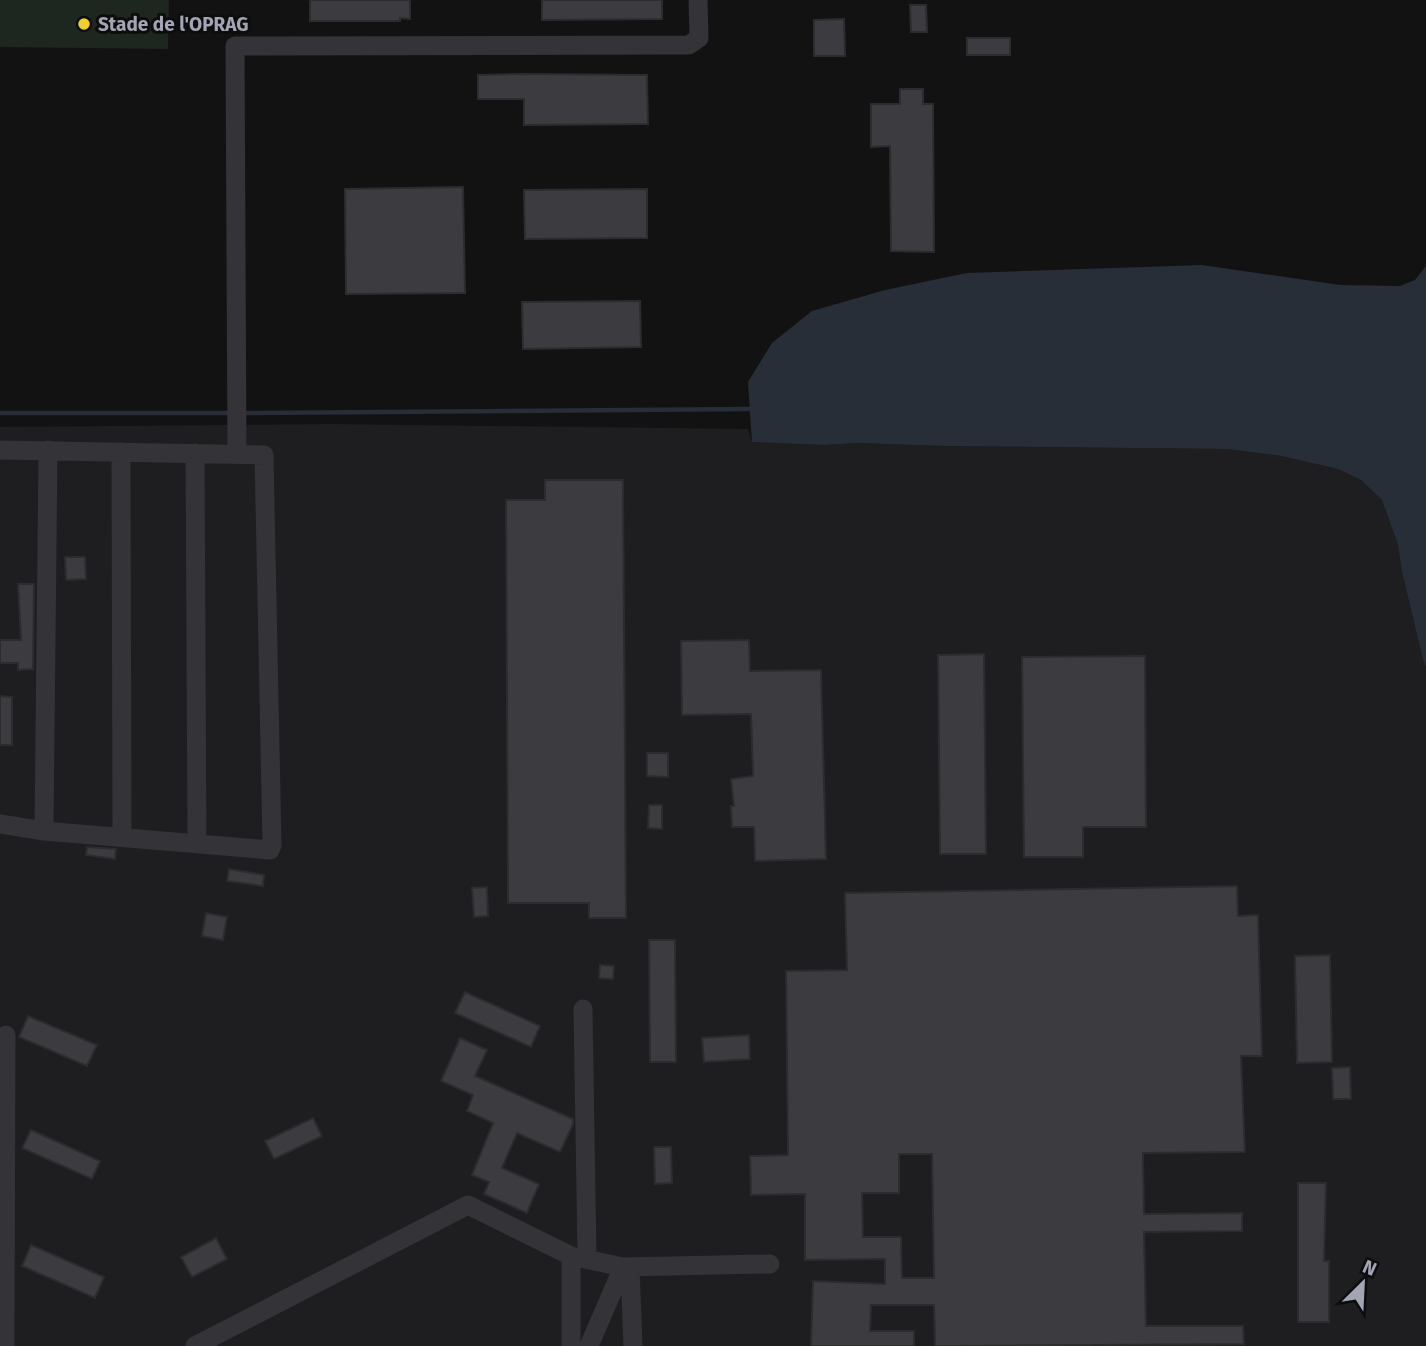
<svg xmlns="http://www.w3.org/2000/svg" width="1426" height="1346" font-family="'Fira Sans',sans-serif">
	<rect width="100%" height="100%" fill="#121213"/>
	<!-- built -->
	<path fill="#1e1e20" d="M332,424l416,5 4,13 74,3 29,-2 91,3 281,3 54,7 57,13 23,11 21,20 16,45 4,27 21,88 3,6v680h-1426v-919z"/>
	<!-- green -->
	<path fill="#1e2620" d="M0,0h169l-1,49 -168,-2z"/>
	<!-- water -->
	<path fill="#282e37" d="M1202,265l138,20 60,1 15,-6 11,-14v400l-3,-6 -21,-88 -4,-27 -16,-45 -21,-20 -23,-11 -57,-13 -54,-7 -281,-3 -91,-3 -29,2 -74,-3 -4,-60 24,-39 40,-32 73,-21 82,-17z"/>
	<g fill="none" stroke-linecap="round" stroke-linejoin="round">
		<!-- stream -->
		<path stroke="#282e37" stroke-width="4.5" d="M0,413h230
			M242,413l508,-4"/>
	</g>
	<!-- building -->
	<path fill="#3c3c40" stroke="#2c2c2f" stroke-width="2" fill-rule="evenodd" d="M310,0h100v19l-10,-1v3h-90z
		M542,0h120v19l-120,1z
		M910,5h16l1,27h-16z
		M844,19l1,37h-31v-36z
		M967,38h43v17h-43z
		M523,74l124,1 1,49 -124,1v-26h-46v-24z
		M900,89h23v15h10l1,148 -43,-1 -1,-105 -19,1v-43h29z
		M463,187l2,106 -119,1 -1,-105z
		M647,189v49l-122,1 -1,-49z
		M640,301l1,46 -118,2 -1,-47z
		M545,480h78l3,438h-37v-15h-81l-2,-403h39z
		M65,557h20l1,22 -20,1z
		M18,584h16l-1,85 -15,1v-7h-18v-23h21z
		M749,640l1,31 71,-1 5,189 -71,2 -1,-34h-22l-1,-21h3l-3,-27 22,-3 -2,-62 -69,1 -1,-74z
		M984,654l2,200h-46l-2,-199z
		M1145,656l1,171h-63v30h-59l-2,-200z
		M0,696l12,1v48h-12z
		M647,753h21v24l-21,-1z
		M649,805h13v24l-14,-1z
		M87,847l29,2 -1,10 -29,-4z
		M229,869l35,6 -1,11 -36,-5z
		M1237,886l1,30 20,-1 4,141h-21l4,96 -102,1 1,61 98,-1v18l-98,1 2,94h97l1,18 -309,2 -1,-41h-63l-1,26h44v15h-103l2,-65 72,3v-25l-80,1v-66l-54,1 -1,-39 38,-1 -2,-184 61,-1 -2,-77zM899,1154h33l2,124h-32l-1,-41h-38l-1,-44h37z
		M487,887l1,29 -14,1 -2,-29z
		M206,913l21,4 -4,23 -21,-4z
		M649,940h26l1,122h-26z
		M1330,955l2,107 -35,1 -2,-107z
		M600,965l14,1 -1,13 -14,-1z
		M465,992l75,34 -9,21 -76,-34z
		M28,1016l69,29 -10,21 -68,-29z
		M749,1035l1,24 -46,3 -2,-24z
		M460,1038l27,12 -12,26 98,43v5l-13,28 -43,-19 -15,35 37,16 -12,29 -43,-19 5,-12 -17,-7 21,-52 -26,-12 6,-16 -32,-14z
		M1350,1067l1,32h-18l-1,-31z
		M313,1118l9,18 -48,23 -9,-18z
		M31,1130l69,31 -8,18 -70,-31z
		M654,1147h17l1,36 -17,1z
		M1298,1183h28l-2,78h5v61h-31z
		M216,1238l11,21 -35,18 -11,-20z
		M31,1245l73,32 -9,21 -73,-32z"/>
	<g fill="none" stroke-linecap="round" stroke-linejoin="round">
		<!-- minor -->
		<path stroke="#333338" stroke-width="19" d="M0,450l264,5 8,390 -2,5 -226,-19 -44,-7
			M121,452l1,384
			M195,453l2,391
			M237,454l-2,-408 454,-1 10,-7 -1,-38
			M44,831l4,-381
			M583,1009l4,248
			M630,1267l3,79
			M5,1346l1,-311
			M195,1346l273,-141 103,51 52,11 147,-3
			M571,1346v-90
			M589,1346l34,-79"/>
	</g>
	<!-- markers -->
	<circle fill="#f0d02c" stroke="#0d0d0e" stroke-width="2.5" cx="84" cy="24" r="7"/>
	<g text-anchor="middle" dominant-baseline="central" stroke-width="6" stroke-linejoin="round" paint-order="stroke">
		<!-- poi labels -->
		<g font-size="19" font-weight="bold" fill="#a3a5b4" stroke="#0d0d0e" text-anchor="start">
			<text x="98" y="24">Stade de l'OPRAG</text>
		</g>
	</g>
	<!-- north arrow -->
	<g transform="translate(1363 1283) rotate(24)" stroke="#0d0d0e" stroke-width="5" paint-order="stroke">
	<path d="M0-5L12 26L0 18L-12 26Z" fill="#a3a5b4"/>
	<text y="-10" font-size="19" font-weight="bold" text-anchor="middle" fill="#a3a5b4">N</text>
	</g>
</svg>
